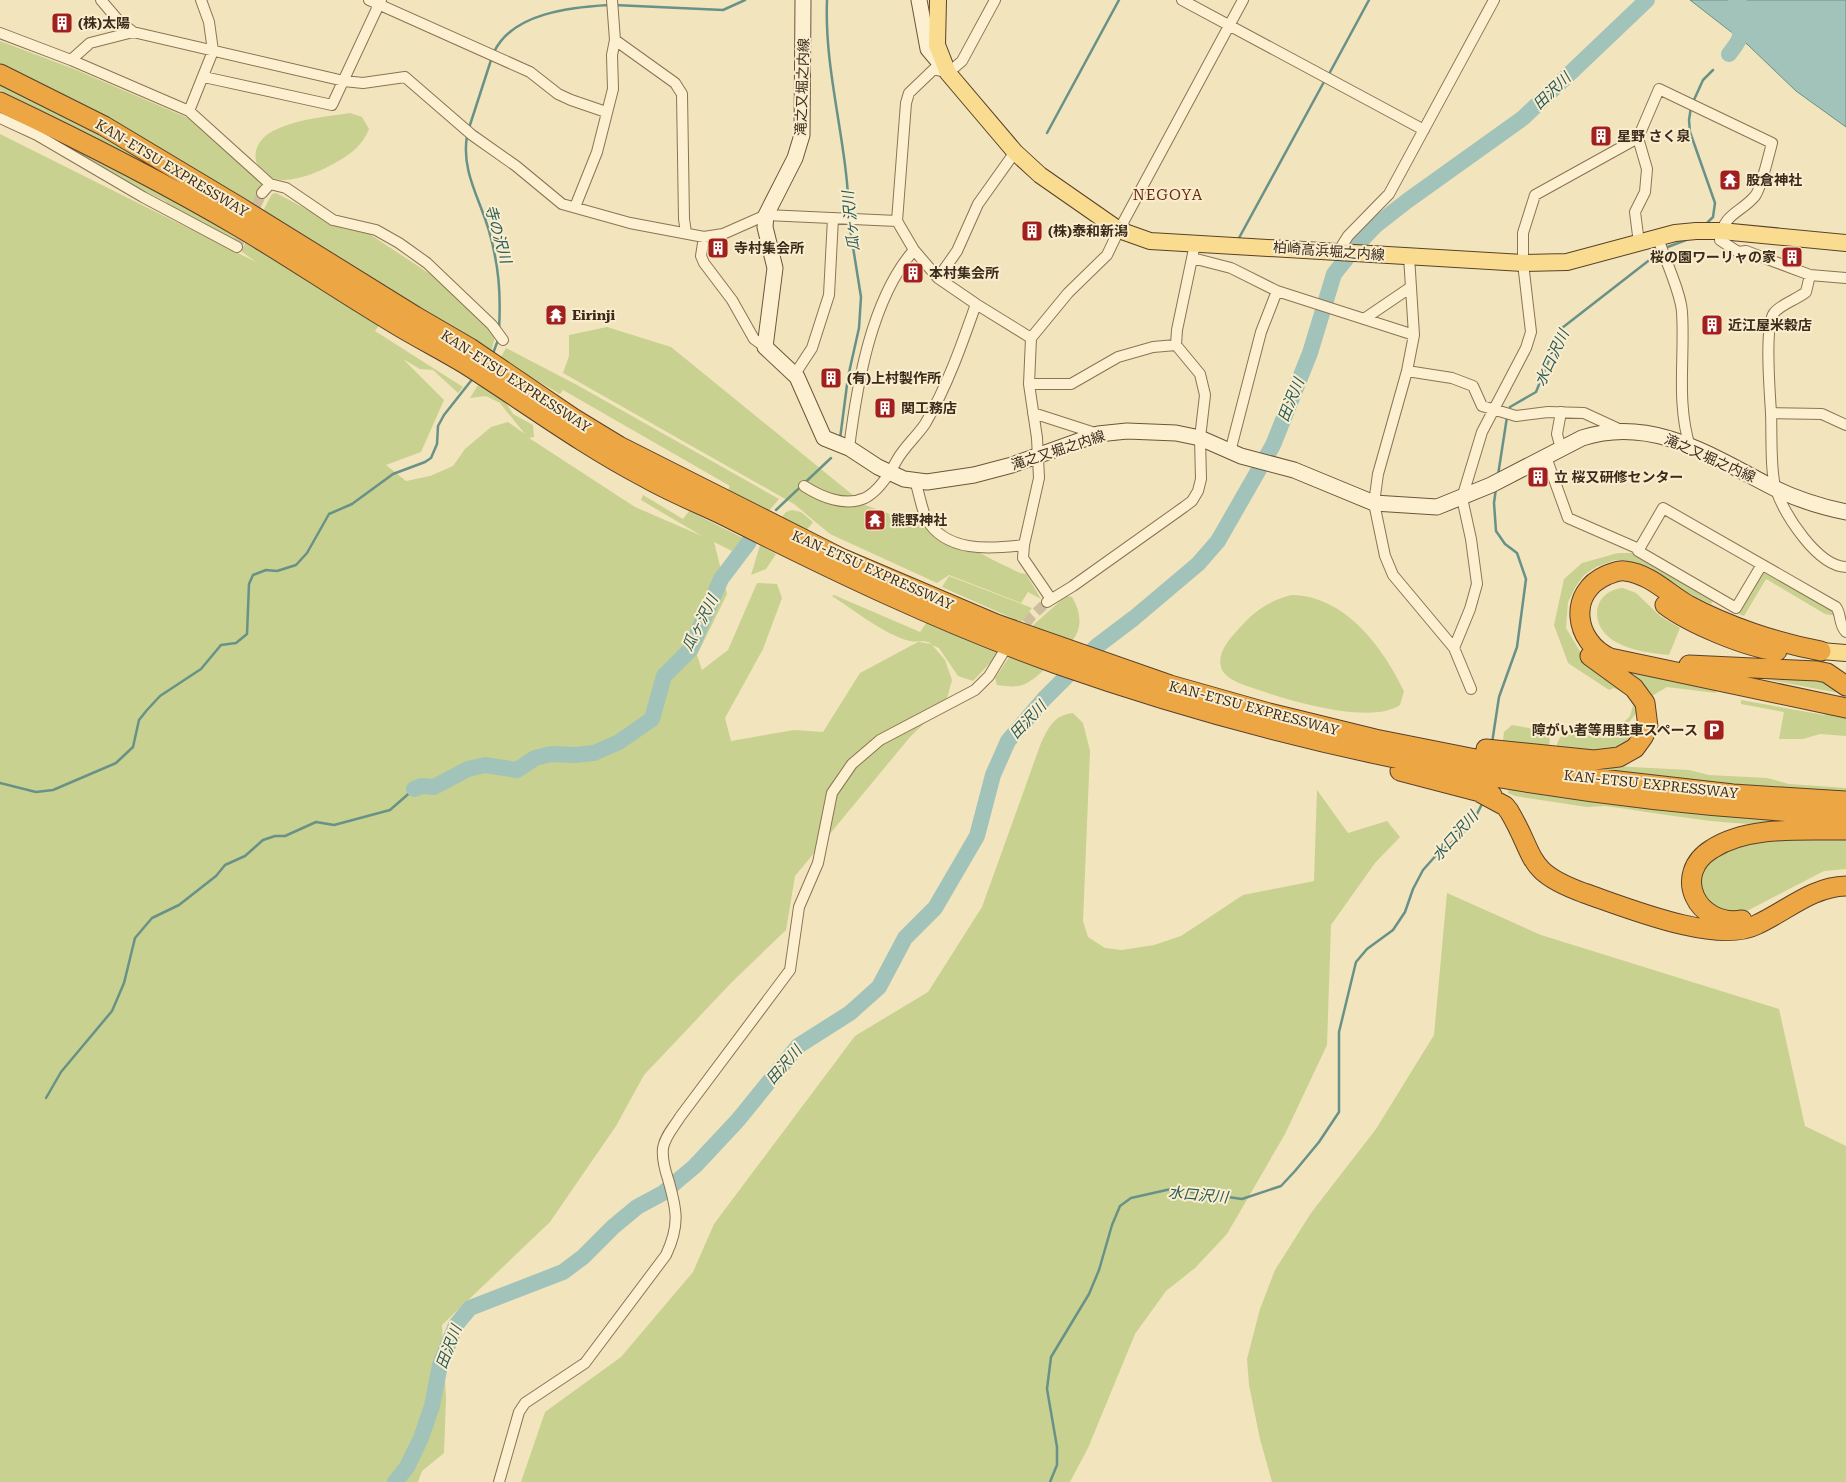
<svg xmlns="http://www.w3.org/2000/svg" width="1846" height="1482" font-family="'Roboto Serif','Noto Sans JP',serif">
	<rect width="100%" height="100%" fill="#f2e4bd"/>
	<!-- green -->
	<path fill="#c8d190" d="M0,41l74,28 114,49 76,65 -11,23 -207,-118 -46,-24z
		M0,83l127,67 117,70 -155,-86 -89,-44z
		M0,109l162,83 77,46 -4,6 -57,-31 -13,-12 -165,-83z
		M350,113l12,4 7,12c-7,17 -18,25 -34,34 -15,8 -32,16 -50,17 -32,1 -41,-34 -12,-49 23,-12 52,-14 77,-18z
		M0,134l256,128 -15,-11 5,-9 134,82 -5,7 88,56 -5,6 -25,-23 -13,-1 -17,-10 41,41 -23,52 -35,13 20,16 24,-5 23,-10 12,-17 26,-22 17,-5 17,12 -25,-31 -14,-7 -16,2 8,-13 27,16 8,13 20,11 1,12 -5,1 106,69 67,29 -61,-36 2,-5 40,24 6,-8 56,28 -9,14 -22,-11 13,52 -30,61 5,15 26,-20 29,-67 20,1 5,14 -19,51 -38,69 6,23 63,-11 29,2 37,-59 58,-31 14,2c-9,-5 -14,-1 -22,-3 -25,-6 -56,-31 -78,-45l2,-1 86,37 7,-10 73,30 -27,29 -15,-5 -19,-28 -7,-3 13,15 7,20 -6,22 -36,35 -115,139 -9,54 -54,52 -88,93 -28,51 -66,96 -108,103 4,72 -2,56 -22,18 -4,11h-418z
		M276,193l68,36 24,4 68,45 32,26 27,32 -4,17 -228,-142 9,-17z
		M607,327l64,20 194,158 80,29 48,26 27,13 6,1 15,25 -13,-7 -7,11 -72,-28 -12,8 -107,-49 -36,-30 -231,-131 6,-17v-21z
		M506,348l71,37 202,114 -11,13 -40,-22 2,-4 -167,-96 -3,4 -60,-35z
		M792,510l9,2 12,10 -7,9 -25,-13 5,-6z
		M760,545l16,9 -10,15 -15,6z
		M1618,553h16l80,46 -3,5 -29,-14 -30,-22 -26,-8h-11l-19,7 -12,8 -8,11 -8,16 -2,26 15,25 50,40 8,17 -10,12h-5l6,-6 4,-14 -3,-6 -17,-8 -5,2 -41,-27 -14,-38 10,-46 18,-16z
		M1761,570l75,41 1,5 -12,-2 -59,-35 -22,37 -8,-3z
		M949,576l83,32 -11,14 -79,-35z
		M1623,588l13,5 24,23 20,12 -11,27c-19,-2 -44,-5 -59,-17 -22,-17 -15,-48 13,-50z
		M1292,595c53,1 91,52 112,96l-4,14c-29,20 -110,-4 -141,-15 -12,-4 -31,-9 -37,-20 -6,-15 5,-28 14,-38 16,-19 31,-31 56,-37z
		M1066,596l6,1c9,15 11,31 0,44l-41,-14z
		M1010,656l35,13c-18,16 -23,20 -48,16l-2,-7z
		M1612,665l53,15 52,10 -1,3 -49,-6 -15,9 -3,-6 -6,-2z
		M1744,675l78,5 22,14z
		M1741,700l83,15 4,-2 18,2v21l-26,-2 -17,5h-24l5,-27 -43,-8z
		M1073,713l10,10 7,28 -7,170 5,16 17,11 17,2 32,-5 27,-9 62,-41 71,-14 3,-91 31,43 39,-12 13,16 -25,26 -44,62 -4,120 -42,89 -58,100 -32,34 -29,23 -31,43 -47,114 -18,34h-549l24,-70 76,-55 72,-85 21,-48 141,-188 73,-44 54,-85 59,-164c8,-16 13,-28 32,-30z
		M1642,718l-3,17 -23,16 -60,1c1,-12 4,-18 16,-21 30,8 48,14 70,-13z
		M1512,725l38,7 -1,19 -47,-4 2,-15z
		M1574,764l115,6 20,5 58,3 22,6 57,4v5l-193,-16 -79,-10z
		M1509,785l241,33 60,4c-70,8 -136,-7 -205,-16l-18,1 -72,-11 -7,-3z
		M1846,835v34l-22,2 -79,41 -9,2 -31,-11 -6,-26 11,-19 38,-16z
		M1447,893l94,42 238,74 26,117 41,20v336h-574l-12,-43 -11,-54 -2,-26 13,-50 15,-39 36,-57 65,-84 58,-94z"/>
	<!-- water -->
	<path fill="#a1c3ba" stroke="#689288" d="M1690,0h156v127l-50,-36 -48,-46z"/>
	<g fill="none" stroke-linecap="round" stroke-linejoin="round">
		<!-- stream -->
		<path stroke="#689288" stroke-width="2.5" d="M827,0c-3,73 21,144 22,217
			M614,5l109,5 22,-10
			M494,52c18,-39 78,-45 115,-47
			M1329,74l40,-74
			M1693,102l10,-22 10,-10
			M1691,107l-2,13 1,12 25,71 -2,14 -7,7
			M469,128l23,-71
			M1047,133l72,-133
			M467,136c-6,35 13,63 22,95 10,35 12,63 10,99
			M1239,238l86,-158
			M1665,248l21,-8
			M492,356l6,-16
			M1509,411l1,-4 26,-15 26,-64 99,-77
			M840,439l8,-62 11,-49 2,-31 -12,-75
			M1498,475l9,-58
			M776,510l55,-52
			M1492,743l7,-46 18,-50 9,-68 -9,-26 -12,-9 -9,-13 -2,-28 2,-15
			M0,783l36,9 17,-2 63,-27 17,-16 6,-27 8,-10 13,-14 41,-27 20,-24 15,-2 11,-9 2,-50 4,-9 13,-5 11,1 19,-6 11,-12 22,-39 23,-10 41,-30 32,-12 6,-4 6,-14 1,-18 6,-11 30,-38
			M46,1098l15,-26 51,-61 12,-28 11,-45 17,-20 27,-13 37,-29 9,-11 20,-9 18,-16 12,-4h10l31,-14 18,3 56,-15 24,-21
			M1050,1482l7,-17v-18l-10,-58 4,-32 38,-63 10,-24 13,-45 8,-19 11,-8 40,-9 71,10 39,-13 14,-15 24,-29 20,-30v-80l17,-70 11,-13 26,-19 12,-18 8,-23 10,-19 16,-18 20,-15 16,-19 8,-16"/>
		<!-- river -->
		<path stroke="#a1c3ba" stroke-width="16" d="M1729,54c4,-5 10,-12 11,-18 2,-12 -19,-21 -1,-36
			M414,789l8,-3 12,1 34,-18 17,-4 32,5 18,-12 16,-4 24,1 19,-2 25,-11 33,-23 12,-43 26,-26 31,-71 28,-37
			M395,1482l12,-15 14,-29 11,-32 8,-41 16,-40 14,-17 93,-36 20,-15 30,-30 24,-20 26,-14 32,-27 43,-46 60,-74 52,-33 29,-26 26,-49 30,-30 42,-72 16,-61 15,-34 36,-42 53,-53 37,-28 64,-54 20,-23 55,-96 37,-92 24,-79 24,-30 17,-18 32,-25 116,-83 124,-118"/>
		<!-- street-tunnel -->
		<path stroke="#cdbf9d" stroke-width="10" stroke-dasharray="10 5" stroke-linecap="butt" d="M237,247l25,-54
			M1017,635l15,-19 14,-13"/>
		<!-- street casing -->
		<g stroke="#8c7354" stroke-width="12">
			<path id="street" d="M101,0l17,20 15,12
				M369,0l161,72 28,22 13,6 35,12
				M995,0l-33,61 -14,12 -14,-4 -25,24 -3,10 -9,118 17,29 24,28 38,26 55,34
				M1182,0l242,130
				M0,33l71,27 19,-17 43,-11 211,49 19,2 42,-6 67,58 44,31 46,38 68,19 74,14 19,-3 43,-19 131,6
				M615,40l60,43 7,11 2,125 2,14
				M71,60l118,51 24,-60 -4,-29 -8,-22
				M204,77l128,28 49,-105
				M189,111l81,73 16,4 47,32 43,10 23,13 28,20 65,62 11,15
				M0,118l37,17 106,62 94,50
				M1638,138l9,31 -2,23 -10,20 4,31
				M262,193l8,-9
				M575,207l22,-55 16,-63 -1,-34 3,-15 -3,-40
				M704,237l-3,19 3,7 28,37 22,39 11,8
				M1658,238c6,19 23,55 24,74 3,45 -6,90 8,135
				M1338,252l10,-16 41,-42 105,-194
				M1409,256l5,79 -7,36 -29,103 -4,29 11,53 8,19 61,73 17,41
				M1192,258l39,10 46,23 137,44
				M1810,275l-4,17c-10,8 -25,12 -32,21 -10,13 -4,81 -3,100l51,1 24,11
				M938,278l19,-27 21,-47 37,-52
				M1364,319l47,-32
				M1407,371l45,7 21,8 9,20 34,10 32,-4 36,1 37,17
				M795,374l17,-26 17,-53 4,-77
				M1029,384h42l47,-27 35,-10 23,-2
				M1033,413l65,21
				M1771,413c1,21 -1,59 5,77 9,25 41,76 70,77
				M849,448c8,-63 22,-149 65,-198
				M1561,449l-4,-15 4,-22
				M1230,452l31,-120 16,-41
				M1546,457l22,61 71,31
				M915,481c4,11 6,26 11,37 19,35 64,31 98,27
				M804,486c17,11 41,21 61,12 14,-7 25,-25 32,-38 7,-13 20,-24 28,-36 22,-37 37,-80 51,-120
				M1761,566l-25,42 -98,-57 25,-43 173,99c6,8 2,17 10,25
				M1051,599l-28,-41 1,-13 15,-67 -2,-40 -8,-54 2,-46 37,-45 39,-38 12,-25 124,-230
				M1047,602l26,-16 111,-79 8,-6 6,-10 3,-12 -1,-41 5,-43 -5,-21 -24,-29 1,-15 18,-86
				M1454,648l16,-39 7,-25 -6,-45 -9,-41 20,-66 44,-84 5,-16 -8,-69v-30l12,-38 103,-57 21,-49 113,54c-3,11 -11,46 -17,53 -14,17 -32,17 -35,44l18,12 8,-1 64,24 36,3
				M499,1482l20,-70 6,-9 60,-40 81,-108c14,-30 11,-45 2,-76 -3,-9 -6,-22 -5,-31 2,-12 11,-21 17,-31l110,-147 9,-63 19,-44 14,-70 20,-29 28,-24 95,-50 14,-14 14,-23"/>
		</g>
		<!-- secondary casing -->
		<g stroke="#6e5438" stroke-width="17">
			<path id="secondary" d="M803,0l-1,135 -7,23 -29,57 -1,12 10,41 -10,79 32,30 27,61 25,10 29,19 26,12 23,3 47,-7 38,-10 86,-31 29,-3 49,2 24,5 41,18 53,14 80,33 63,4 54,-22 91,-47c71,-23 131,19 192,50 22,11 48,19 72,24
				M919,0l9,49 16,19"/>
		</g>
		<!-- primary casing -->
		<g stroke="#594129" stroke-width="18">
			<path id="primary" d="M938,0l-1,45 11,28 67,79 25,23 79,55 31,11 373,22 44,-1 108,-29 21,-2h25l125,12
				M1821,651l25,2"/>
		</g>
		<!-- highway casing -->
		<g stroke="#594129" stroke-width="21">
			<path id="highway" d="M0,74l104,52 137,82 174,108 55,32 103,70 46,28 224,113 153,65 174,61 99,28 106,26 141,28 76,11 141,16 113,7
				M0,102c82,39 163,80 241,126 52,31 102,65 154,96 23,14 47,26 70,40 60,38 116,80 179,113 26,15 54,26 81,39 109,55 217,107 332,148 253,89 521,138 789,151
				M1665,605c25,19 81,42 112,46
				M1821,651c-44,-8 -94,-25 -133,-46 -21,-12 -38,-31 -63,-34 -6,-1 -12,2 -18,4 -40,17 -33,67 3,83l236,50
				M1689,665l128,6 10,2 19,13
				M1486,749l108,11 25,-3 16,-9 8,-11 5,-10 -3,-24 -11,-15 -44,-32
				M1400,771l92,24
				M1481,793l24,13 4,5c28,47 15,60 75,82 41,14 133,52 172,32 31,-14 55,-38 90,-39
				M1742,920c-45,7 -71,-46 -30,-71 37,-24 92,-18 134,-19"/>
		</g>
		<!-- street -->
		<use href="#street" stroke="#fcf0d1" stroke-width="10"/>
		<!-- secondary -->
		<use href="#secondary" stroke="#fcf0d1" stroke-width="15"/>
		<!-- primary -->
		<use href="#primary" stroke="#fadc90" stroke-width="16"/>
		<!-- highway -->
		<use href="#highway" stroke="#eca644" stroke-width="19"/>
	</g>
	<!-- icons -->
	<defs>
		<g id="building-square" transform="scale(1.125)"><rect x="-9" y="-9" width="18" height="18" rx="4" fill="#a1201e" stroke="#f9edce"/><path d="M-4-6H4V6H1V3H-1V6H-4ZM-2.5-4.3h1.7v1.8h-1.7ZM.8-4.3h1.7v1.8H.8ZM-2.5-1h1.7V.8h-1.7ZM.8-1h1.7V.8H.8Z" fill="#fff"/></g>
		<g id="temple-square" transform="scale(1.125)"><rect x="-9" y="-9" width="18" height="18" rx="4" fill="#a1201e" stroke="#f9edce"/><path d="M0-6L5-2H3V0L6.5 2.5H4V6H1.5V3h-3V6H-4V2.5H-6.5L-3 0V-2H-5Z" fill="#fff"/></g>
		<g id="parking-square" transform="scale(1.125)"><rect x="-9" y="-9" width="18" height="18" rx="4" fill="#a1201e" stroke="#f9edce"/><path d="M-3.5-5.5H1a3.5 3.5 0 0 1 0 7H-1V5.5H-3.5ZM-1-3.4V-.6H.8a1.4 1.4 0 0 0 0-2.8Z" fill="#fff"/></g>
	</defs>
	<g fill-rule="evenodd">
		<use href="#building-square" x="62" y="23"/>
		<use href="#building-square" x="1601" y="136"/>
		<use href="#temple-square" x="1730" y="180"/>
		<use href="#building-square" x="1032" y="231"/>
		<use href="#building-square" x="718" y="248"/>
		<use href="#building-square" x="1792" y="257"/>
		<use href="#building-square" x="913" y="273"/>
		<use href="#temple-square" x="556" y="315"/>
		<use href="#building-square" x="1712" y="325"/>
		<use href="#building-square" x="831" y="378"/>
		<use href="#building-square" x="885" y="408"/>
		<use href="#building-square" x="1538" y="477"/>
		<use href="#temple-square" x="875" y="520"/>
		<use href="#parking-square" x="1714" y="730"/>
	</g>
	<g text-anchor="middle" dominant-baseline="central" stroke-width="4" stroke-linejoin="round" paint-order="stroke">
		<!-- poi labels -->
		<g font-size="14" font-weight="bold" fill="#3a2b1b" stroke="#f9edce" text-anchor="start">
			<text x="78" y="23">(株)太陽</text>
			<text x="1617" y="136">星野 さく泉</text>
			<text x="1746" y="180">股倉神社</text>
			<text x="1048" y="231">(株)泰和新潟</text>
			<text x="734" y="248">寺村集会所</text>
			<text x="1776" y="257" text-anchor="end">桜の園ワーリャの家</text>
			<text x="929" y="273">本村集会所</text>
			<text x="572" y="315">Eirinji</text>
			<text x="1728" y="325">近江屋米穀店</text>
			<text x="847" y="378">(有)上村製作所</text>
			<text x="901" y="408">関工務店</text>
			<text x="1554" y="477">立 桜又研修センター</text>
			<text x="891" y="520">熊野神社</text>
			<text x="1698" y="730" text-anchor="end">障がい者等用駐車スペース</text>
		</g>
		<!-- street labels -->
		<g font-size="14" fill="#3a2b1b" stroke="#f9edce">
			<text transform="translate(802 87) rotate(-88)">滝之又堀之内線</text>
			<text transform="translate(172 168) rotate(31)">KAN-ETSU EXPRESSWAY</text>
			<text transform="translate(1329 251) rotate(4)">柏崎高浜堀之内線</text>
			<text transform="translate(516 381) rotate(33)">KAN-ETSU EXPRESSWAY</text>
			<text transform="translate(1058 450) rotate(-18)">滝之又堀之内線</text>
			<text transform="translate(1710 458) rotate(24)">滝之又堀之内線</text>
			<text transform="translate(873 570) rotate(24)">KAN-ETSU EXPRESSWAY</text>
			<text transform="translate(1254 708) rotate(15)">KAN-ETSU EXPRESSWAY</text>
			<text transform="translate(1651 784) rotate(6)">KAN-ETSU EXPRESSWAY</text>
		</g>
		<!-- water labels -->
		<g font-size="15" font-style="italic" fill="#285b59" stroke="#f9edce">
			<text transform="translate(1552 91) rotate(-44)">田沢川</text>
			<text transform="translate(851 221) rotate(-96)">瓜ヶ沢川</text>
			<text transform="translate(498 234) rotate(74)">寺の沢川</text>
			<text transform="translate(1552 358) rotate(-65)">水口沢川</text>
			<text transform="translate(1291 400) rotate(-68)">田沢川</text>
			<text transform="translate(700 623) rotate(-63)">瓜ヶ沢川</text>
			<text transform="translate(1028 720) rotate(-47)">田沢川</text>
			<text transform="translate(1455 836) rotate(-48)">水口沢川</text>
			<text transform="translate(784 1065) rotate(-49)">田沢川</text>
			<text transform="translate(1198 1195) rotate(5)">水口沢川</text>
			<text transform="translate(449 1347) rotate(-69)">田沢川</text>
		</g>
		<!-- neighbourhood labels -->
		<g font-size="15" letter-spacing="1" fill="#6b2a16" stroke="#f9edce">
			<text x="1168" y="195">NEGOYA</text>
		</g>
	</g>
</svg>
